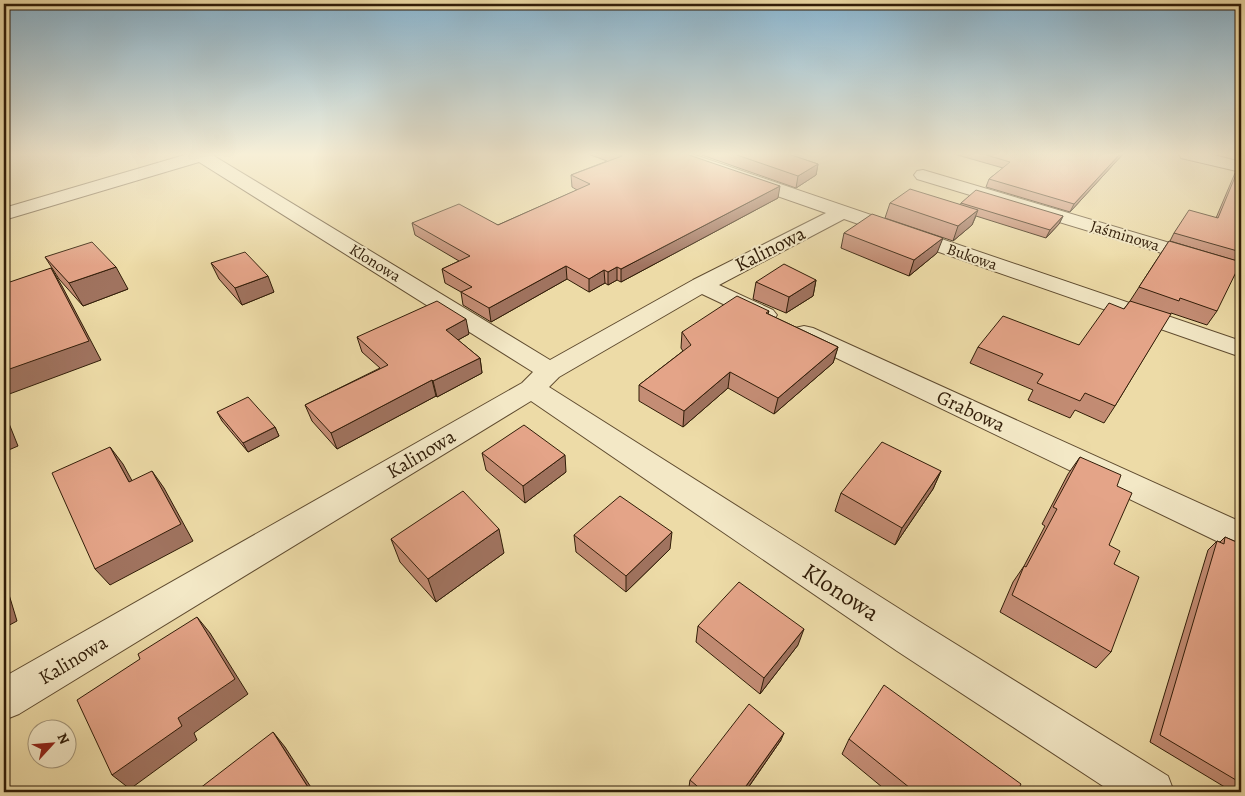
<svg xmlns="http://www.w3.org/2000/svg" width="1245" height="796" font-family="Alegreya,serif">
	<rect width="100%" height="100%" fill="#eddba7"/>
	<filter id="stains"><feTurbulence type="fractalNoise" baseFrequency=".004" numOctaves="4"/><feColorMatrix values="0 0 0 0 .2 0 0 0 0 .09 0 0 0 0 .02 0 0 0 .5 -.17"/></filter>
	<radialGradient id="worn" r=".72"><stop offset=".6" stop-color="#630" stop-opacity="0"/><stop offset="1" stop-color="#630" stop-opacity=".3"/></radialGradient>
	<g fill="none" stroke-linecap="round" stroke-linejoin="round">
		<!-- minor casing -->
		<g stroke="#604c30" stroke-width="2">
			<path id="minor" d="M188,154h27l-1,2 336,204 143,-80 133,-67 -158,-55 -2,-4h26l549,187v16l-397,-138 -125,66 54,25 4,5 -4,5 -8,2 -8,-2 -55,-26 -143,83 -10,10 376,238 243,151 6,16h-62l-215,-141 -366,-250 -512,313 -15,6v-43l518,-294 11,-11 -334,-210 -195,58v-12z
				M1179,154h31l31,8v10l-60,-14z
				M923,170l318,94v13l-324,-98 -3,-4 3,-4z
				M804,326l9,2 428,194v29l-12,-4 -434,-209 -3,-5 3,-5z"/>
		</g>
		<!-- minor -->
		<use href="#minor" fill="#f3e8c6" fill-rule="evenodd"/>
	</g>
	<!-- wall -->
	<path fill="#c48d75" stroke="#311d08" d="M588,154h98l92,44 -157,84 -4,-2 -9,5 -3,-2 -16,9 -22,-13 -76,43 -28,-17 -2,-13 -16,-9 -3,-14 17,-8 -44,-26 -3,-12 86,2 79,-35 -5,-3 -1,-12 36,-14z
		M699,154h89l30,10 -2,11 -20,13z
		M954,154h169l-53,58 -84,-25 3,-8 14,-11z
		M1240,165l1,1v93l-1,3 -70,-21 4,-8 42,-15 19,-45z
		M890,203l70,2 1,-2 102,13 -4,8 -13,14 -70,-22 -4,9 -19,16 -68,-23z
		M844,233l93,20 -28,23 -68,-28z
		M1169,241l48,70 -10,14 -36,-12 -56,93 -11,17 -29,-13 -5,8 -42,-18 5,-10 -63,-27 8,-16 101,-2 45,-36 6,-8z
		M45,257l83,32 -45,17 -24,-27z
		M211,263l63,29 -32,13 -23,-26z
		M816,280l-3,16 -27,17 -33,-14 3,-17z
		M769,311l-1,3 70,33 -5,16 -59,51 -46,-26 -45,39 -44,-26v-16l44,-34 -2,-3 1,-16z
		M469,334l-11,6 22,18 2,15 -45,24 -1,-1 -99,53 -25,-28 -7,-16 75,-37 -18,-16 -5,-15z
		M217,412l58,15 4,9 -31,16 -26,-31z
		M482,453l84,19 -41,31 -39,-33z
		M1080,457l37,29 -8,59 5,19 -3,88 -15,16 -96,-56 13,-30 11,-16 21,-40 -3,-2 26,-50z
		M941,471l-8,18 -38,56 -60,-34 6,-18z
		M574,535l96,14 -44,43 -50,-40z
		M1225,537l16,7v248h-8l-83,-50 58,-192 9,-9 3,1z
		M391,539l113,14 -68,49 -36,-40z
		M698,626l100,19 -38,49 -64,-52z
		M849,739l168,53h-129l-46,-38z
		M781,740l-33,48 5,4h-58l-6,-5 1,-7z"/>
	<!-- shaded-wall -->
	<path fill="#a0735f" stroke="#311d08" d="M1120,154h3l-53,58 4,-8z
		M818,164l-2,11 -20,13 2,-12z
		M780,186l-2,12 -157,84v-13z
		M978,210l-6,15 -19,16 5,-15z
		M1063,216l-4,8 -13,14 4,-8z
		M943,238l-6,15 -28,23 5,-16z
		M566,266l1,13 -76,43 -2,-14z
		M116,267l12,22 -45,17 -14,-23z
		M617,267v13l-9,5v-13z
		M51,268l11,18 39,74 -97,36v-25z
		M604,270l1,13 -16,9v-13z
		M268,276l6,16 -32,13 -7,-17z
		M816,280l-3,16 -27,17 3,-16z
		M466,319l3,15 -20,11 -3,-15z
		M838,347l-5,16 -59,51 4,-16z
		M480,358l2,15 -45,24 -4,-16z
		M730,372l-2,16 -45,39 1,-16z
		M432,380l4,16 -99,53 -6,-16z
		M4,411l14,35 -14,6z
		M275,427l4,9 -31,16 -5,-9z
		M110,447l13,17 19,35 -13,-17z
		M565,455l1,17 -41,31 -2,-17z
		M152,471l12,17 29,53 -83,44 -15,-16z
		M941,471l-8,18 -38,56 7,-17z
		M499,529l5,24 -68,49 -8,-23z
		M672,532l-2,17 -44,43v-16z
		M4,578l13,43 -13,7z
		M197,617l13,16 38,61 -54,39 3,7 -67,49 -18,-14z
		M804,629l-6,16 -38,49 4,-16z
		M273,732l12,15 29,45h-3z
		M784,733l-3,7 -36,52 1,-6z"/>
	<!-- building -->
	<path fill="#e4a488" stroke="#311d08" d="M618,154h68l94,32 -159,83 -4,-2 -9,5 -4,-2 -15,9 -23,-13 -77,42 -28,-16 11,-5 -30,-18 28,-13 -58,-33 47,-19 39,21 92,-41 -19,-9 51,-19z
		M734,154h54l30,10 -20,12z
		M983,154h137l-46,50 -85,-25 21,-17z
		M1240,165l1,1v86l-67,-19 15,-23 29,8z
		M910,189l68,21 -20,16 -68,-23z
		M976,190l87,26 -13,14 -89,-27z
		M872,214l71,24 -29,22 -70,-27z
		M1169,241l72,21 -24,49 -37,-13 -1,3 -40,-14z
		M92,242l24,25 -47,16 -24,-26z
		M245,252l23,24 -33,12 -24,-25z
		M784,264l32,16 -27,17 -33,-15z
		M51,268l38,73 -85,30v-87z
		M737,296l32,15 -3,2 72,34 -60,51 -48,-26 -46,39 -45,-26 52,-40 -9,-13z
		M437,301l29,18 -20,11 34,28 -47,23 -1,-1 -101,53 -26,-28 83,-40 -31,-28z
		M1130,301l41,13 -56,92 -30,-13 -5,8 -43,-18 6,-9 -65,-27 25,-31 76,29 30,-42 15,6z
		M248,397l27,30 -32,16 -26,-31z
		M524,425l41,30 -42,31 -41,-33z
		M882,442l59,29 -39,57 -61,-35z
		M110,447l19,35 23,-11 29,53 -86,45 -43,-96z
		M1080,457l41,18 -4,11 15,7 -23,52 11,6 -6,13 25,13 -28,75 -99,-57 12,-29 2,1 31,-58 -4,-2z
		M463,491l36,38 -71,50 -37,-40z
		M620,496l52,36 -46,44 -52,-41z
		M1225,537l16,7v239l-81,-48 57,-194 7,3z
		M739,582l65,47 -40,49 -66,-52z
		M4,600l4,12 -4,2z
		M197,617l38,62 -57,39 4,8 -70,49 -35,-75 63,-41 -2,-5z
		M884,685l137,99 -4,8h-102l-66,-53z
		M749,704l35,29 -38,53 7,6h-49l-14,-12z
		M273,732l38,60h-116z"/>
	<!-- sky -->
	<linearGradient id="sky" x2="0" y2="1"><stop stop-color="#89b6d2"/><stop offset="0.58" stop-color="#f7efd7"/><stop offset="1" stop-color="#f7efd7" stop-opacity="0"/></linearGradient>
	<rect width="1245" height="266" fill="url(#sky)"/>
	<g text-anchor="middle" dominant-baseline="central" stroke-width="4" stroke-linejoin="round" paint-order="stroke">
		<!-- far-street labels -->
		<g font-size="16" fill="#311d08" stroke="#f3e8c6">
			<text transform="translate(1125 236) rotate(17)">Jaśminowa</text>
			<text transform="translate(972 257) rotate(19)">Bukowa</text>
			<text transform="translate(375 263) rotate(32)">Klonowa</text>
		</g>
		<!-- street labels -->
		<g font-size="20" fill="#311d08" stroke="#f3e8c6">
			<text transform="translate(770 249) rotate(-27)">Kalinowa</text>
			<text transform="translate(971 411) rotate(25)">Grabowa</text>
			<text transform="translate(421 454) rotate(-31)">Kalinowa</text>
			<text transform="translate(73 660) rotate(-31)">Kalinowa</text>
		</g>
		<!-- near-street labels -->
		<g font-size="24" fill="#311d08" stroke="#f3e8c6">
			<text transform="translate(841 592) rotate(33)">Klonowa</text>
		</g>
	</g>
	<!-- margin -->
	<rect width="1245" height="796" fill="none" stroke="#eddba7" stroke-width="20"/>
	<rect x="5" y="5" width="1235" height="786" fill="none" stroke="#311d08" stroke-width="2.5"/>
	<rect x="10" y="10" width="1225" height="776" fill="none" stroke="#311d08"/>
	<!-- north arrow -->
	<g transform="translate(52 744) rotate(64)"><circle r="24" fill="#f3e8c6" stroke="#a5977a"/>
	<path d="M0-4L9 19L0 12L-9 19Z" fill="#8f2418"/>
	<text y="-8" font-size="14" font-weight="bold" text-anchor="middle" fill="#311d08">N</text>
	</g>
	<rect width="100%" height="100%" filter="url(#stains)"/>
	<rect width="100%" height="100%" fill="url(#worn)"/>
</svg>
